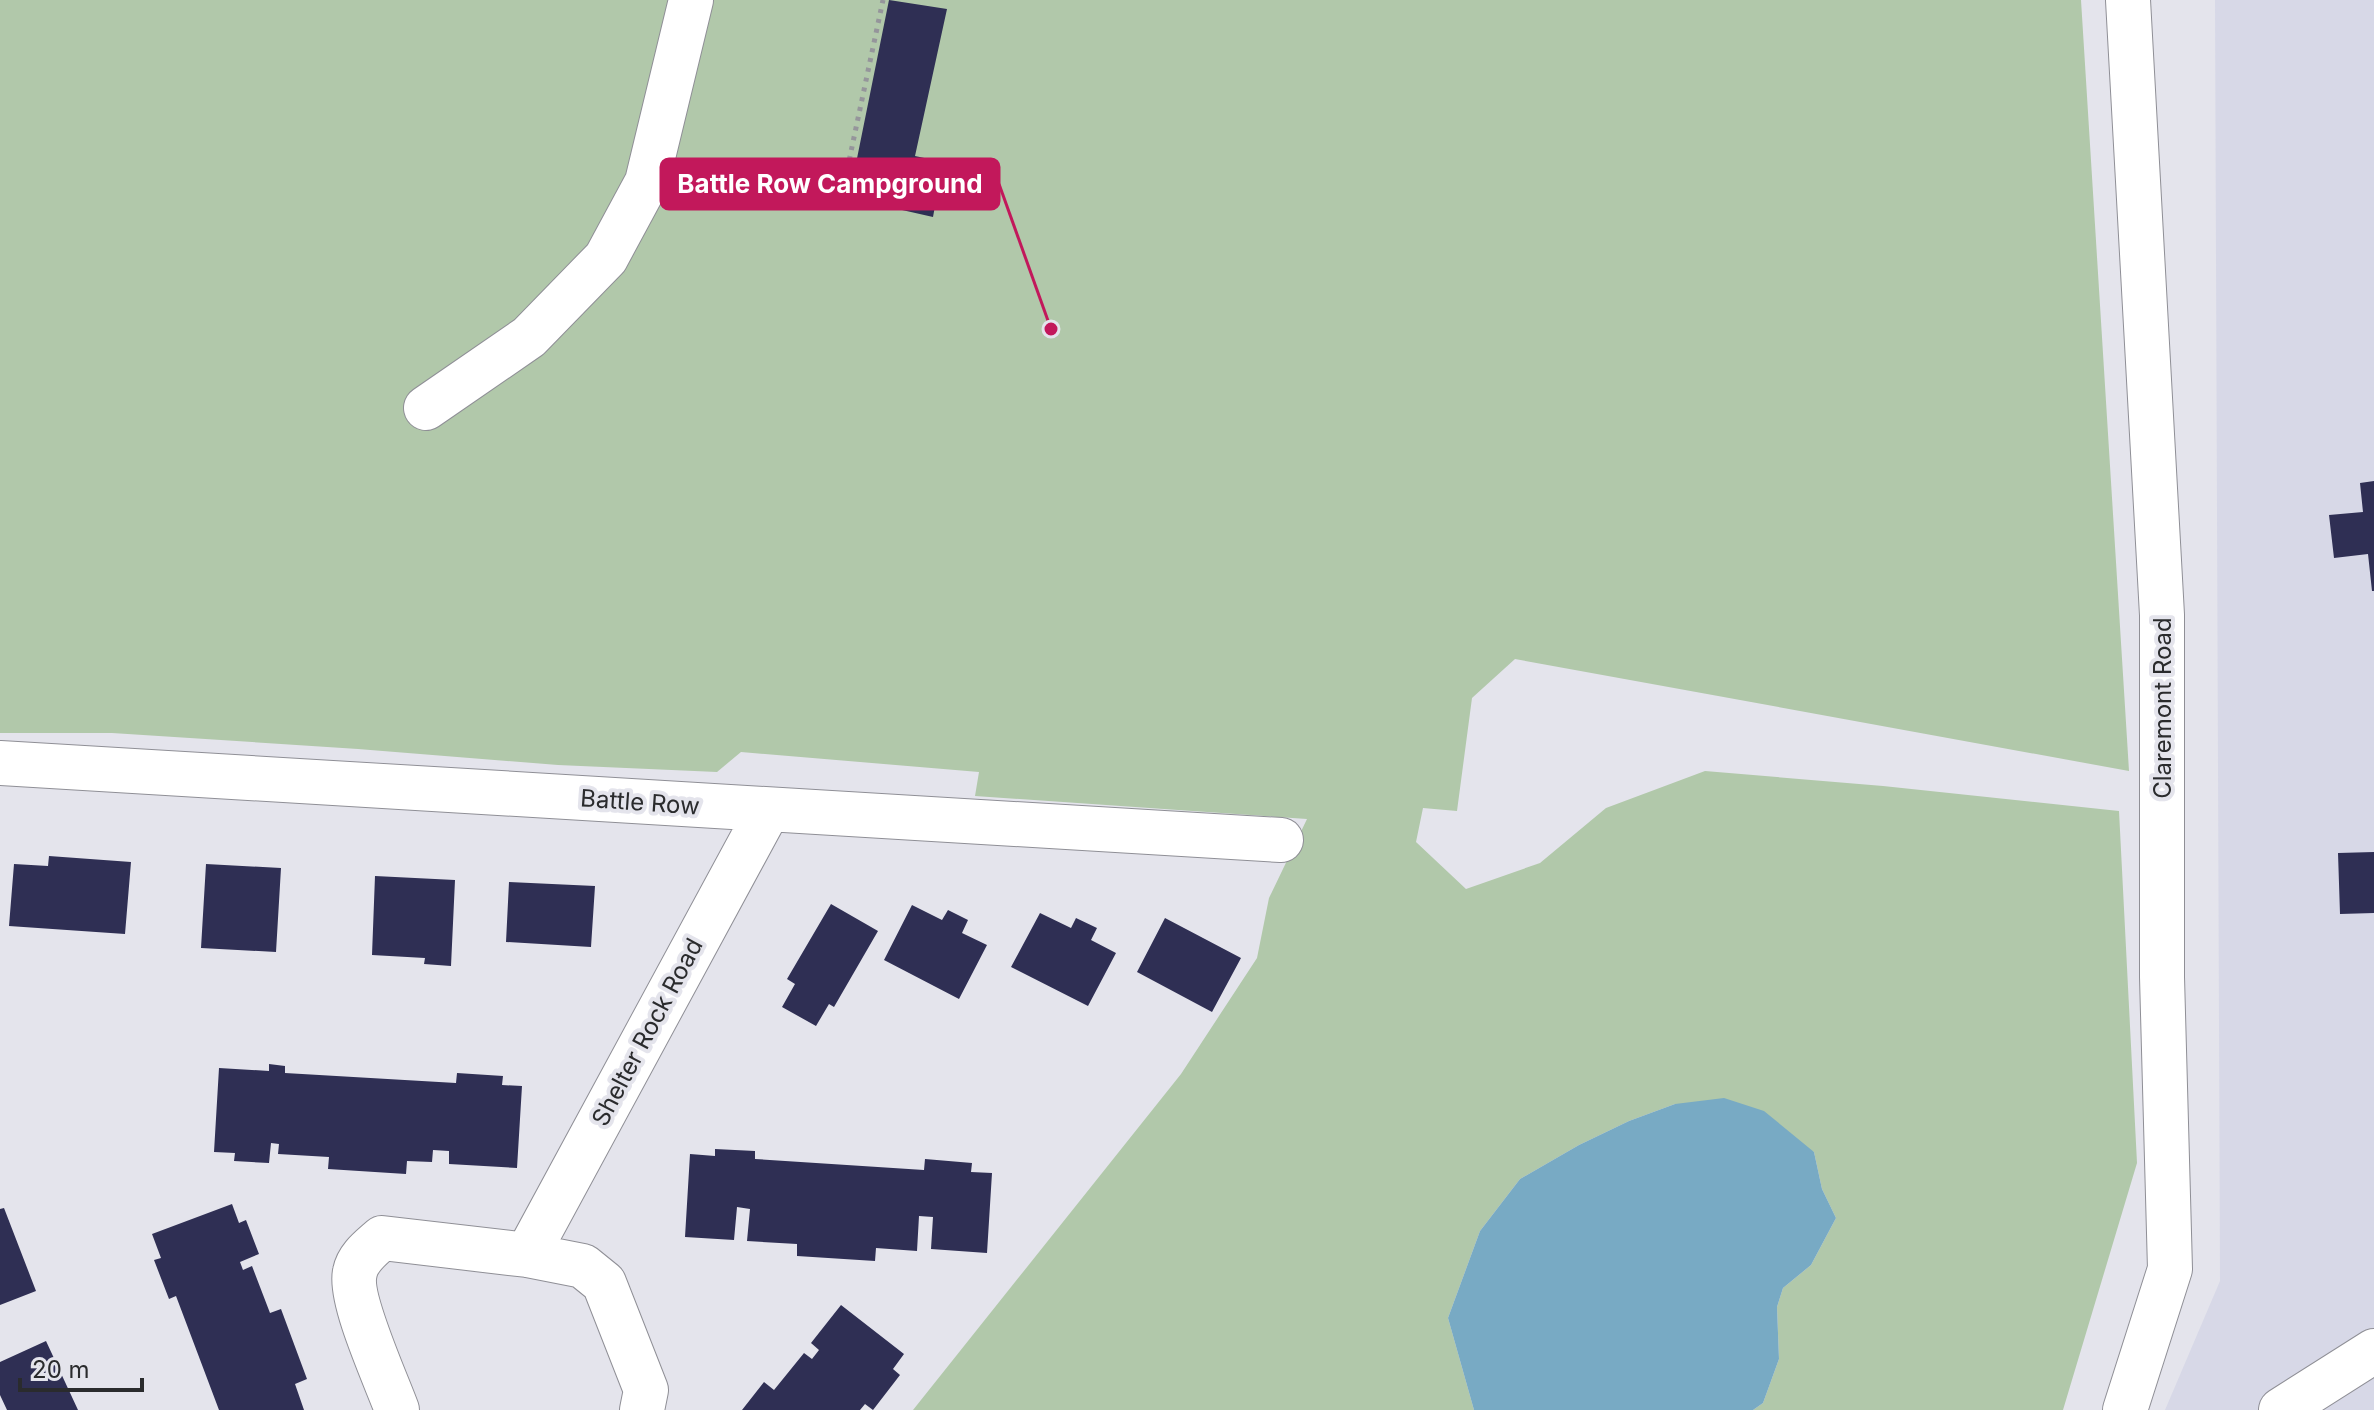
<svg xmlns="http://www.w3.org/2000/svg" width="2374" height="1410" font-family="Inter,sans-serif">
	<rect width="100%" height="100%" fill="#e4e4ec"/>
	<!-- built -->
	<path fill="#d7d8e7" d="M2215,0h159v1410h-209l55,-129z"/>
	<!-- green -->
	<path fill="#b1c8aa" d="M0,0h2081l48,771 -614,-112 -43,39 -15,113 -34,-3 -7,34 50,47 74,-26 66,-55 99,-37 178,15 236,25 18,352 -74,247h-310l10,-7 16,-44 -2,-52 6,-19 28,-23 25,-47 -14,-29 -8,-37 -139,-48 -46,17 -50,24 -59,34 -40,52 -32,87 26,92h-561l268,-336 76,-116 12,-60 38,-79 -332,-23 4,-24 -238,-20 -24,20 -159,-7 -200,-16 -246,-16h-112z"/>
	<!-- water -->
	<path fill="#78aac4" d="M1724,1098l40,13 50,41 8,37 14,29 -25,47 -28,23 -6,19 2,52 -16,44 -10,7h-279l-26,-92 32,-87 40,-52 59,-34 50,-24 46,-17z"/>
	<!-- building -->
	<path fill="#2f2f54" d="M889,0l58,9 -32,147 28,6 -10,55 -84,-19z
		M2374,481v110h-2l-4,-37 -34,4 -5,-43 34,-3 -3,-29z
		M2374,852v61l-34,1 -2,-61z
		M49,856l82,6 -6,72 -116,-8 5,-62 34,2z
		M206,864l75,4 -5,84 -75,-4z
		M375,876l80,4 -4,86 -27,-2 1,-6 -53,-3z
		M509,882l86,4 -4,61 -85,-5z
		M831,904l47,27 -44,76 -5,-3 -13,22 -34,-19 13,-23 -8,-5z
		M912,905l30,15 6,-10 20,10 -6,13 25,12 -28,54 -75,-39z
		M1040,913l31,15 5,-10 21,10 -6,12 25,13 -28,53 -77,-39z
		M1165,918l76,40 -29,54 -75,-40z
		M269,1064l16,2v7l171,10 1,-10 46,3 -1,9 20,1 -5,82 -68,-4v-13l-16,-1 -1,12 -25,-1 -1,13 -78,-5 1,-12 -51,-3 1,-10 -8,-1 -2,20 -35,-2 1,-8 -21,-1 5,-84 50,3z
		M715,1149l40,2v8l169,11 1,-11 47,4 -1,9 21,1 -5,80 -56,-4 2,-32 -14,-1 -2,35 -41,-3 -1,13 -78,-5v-12l-50,-3 3,-32 -13,-2 -3,33 -49,-3 5,-83 25,2z
		M232,1204l7,19 7,-3 13,34 -19,8 3,8 9,-4 18,47 11,-4 26,70 -12,5 9,26h-85l-43,-114 -7,3 -15,-39 7,-2 -9,-24z
		M4,1208l32,83 -36,14v-96z
		M841,1305l63,49 -11,15 7,6 -27,35 -8,-6 -5,6h-118l22,-28 10,8 30,-37 8,6 7,-9 -8,-7z
		M46,1341l32,69h-71l-7,-15v-33z"/>
	<g fill="none" stroke-linecap="round" stroke-linejoin="round">
		<!-- minor casing -->
		<g stroke="#8f8f96" stroke-width="46">
			<path id="minor" d="M426,408l103,-71 77,-79 41,-76 44,-182
				M0,763l1281,77
				M527,1255l241,-445
				M397,1410c-10,-28 -49,-112 -42,-138 3,-15 16,-24 27,-34l145,17 56,11 21,17 42,107 -4,20
				M2125,1410l45,-141 -8,-292v-362l-34,-615
				M2281,1410l93,-59"/>
		</g>
		<!-- path -->
		<path stroke="#95959b" stroke-width="5" stroke-dasharray="4 6" stroke-linecap="butt" d="M841,199l42,-199"/>
		<!-- minor -->
		<use href="#minor" stroke="#fff" stroke-width="44"/>
	</g>
	<g text-anchor="middle" dominant-baseline="central" stroke-width="8" stroke-linejoin="round" paint-order="stroke">
		<!-- street labels -->
		<g font-size="24" fill="#2a2b2d" stroke="#e4e4ec">
			<text transform="translate(2162 708) rotate(-90)">Claremont Road</text>
			<text transform="translate(640 802) rotate(4)">Battle Row</text>
			<text transform="translate(647 1032) rotate(-62)">Shelter Rock Road</text>
		</g>
	</g>
	<!-- callouts -->
	<path fill="none" stroke="#c2185b" stroke-width="3" d="M1051 329L999 184"/>
	<circle fill="#c2185b" stroke="#e4e4ec" stroke-width="3" cx="1051" cy="329" r="8"/>
	<rect fill="#c2185b" stroke="#c2185b" stroke-width="3" x="661" y="159" width="338" height="50" rx="8"/>
	<g font-size="26" text-anchor="middle" font-weight="bold" fill="#fff">
		<text x="830" y="193">Battle Row Campground</text>
	</g>
	<!-- scale -->
	<path d="M20 1378v12h122v-12" fill="none" stroke="#2a2b2d" stroke-width="4"/>
	<text x="32" y="1378" font-size="24" fill="#2a2b2d" stroke="#e4e4ec" stroke-width="6" paint-order="stroke">20 m</text>
</svg>
